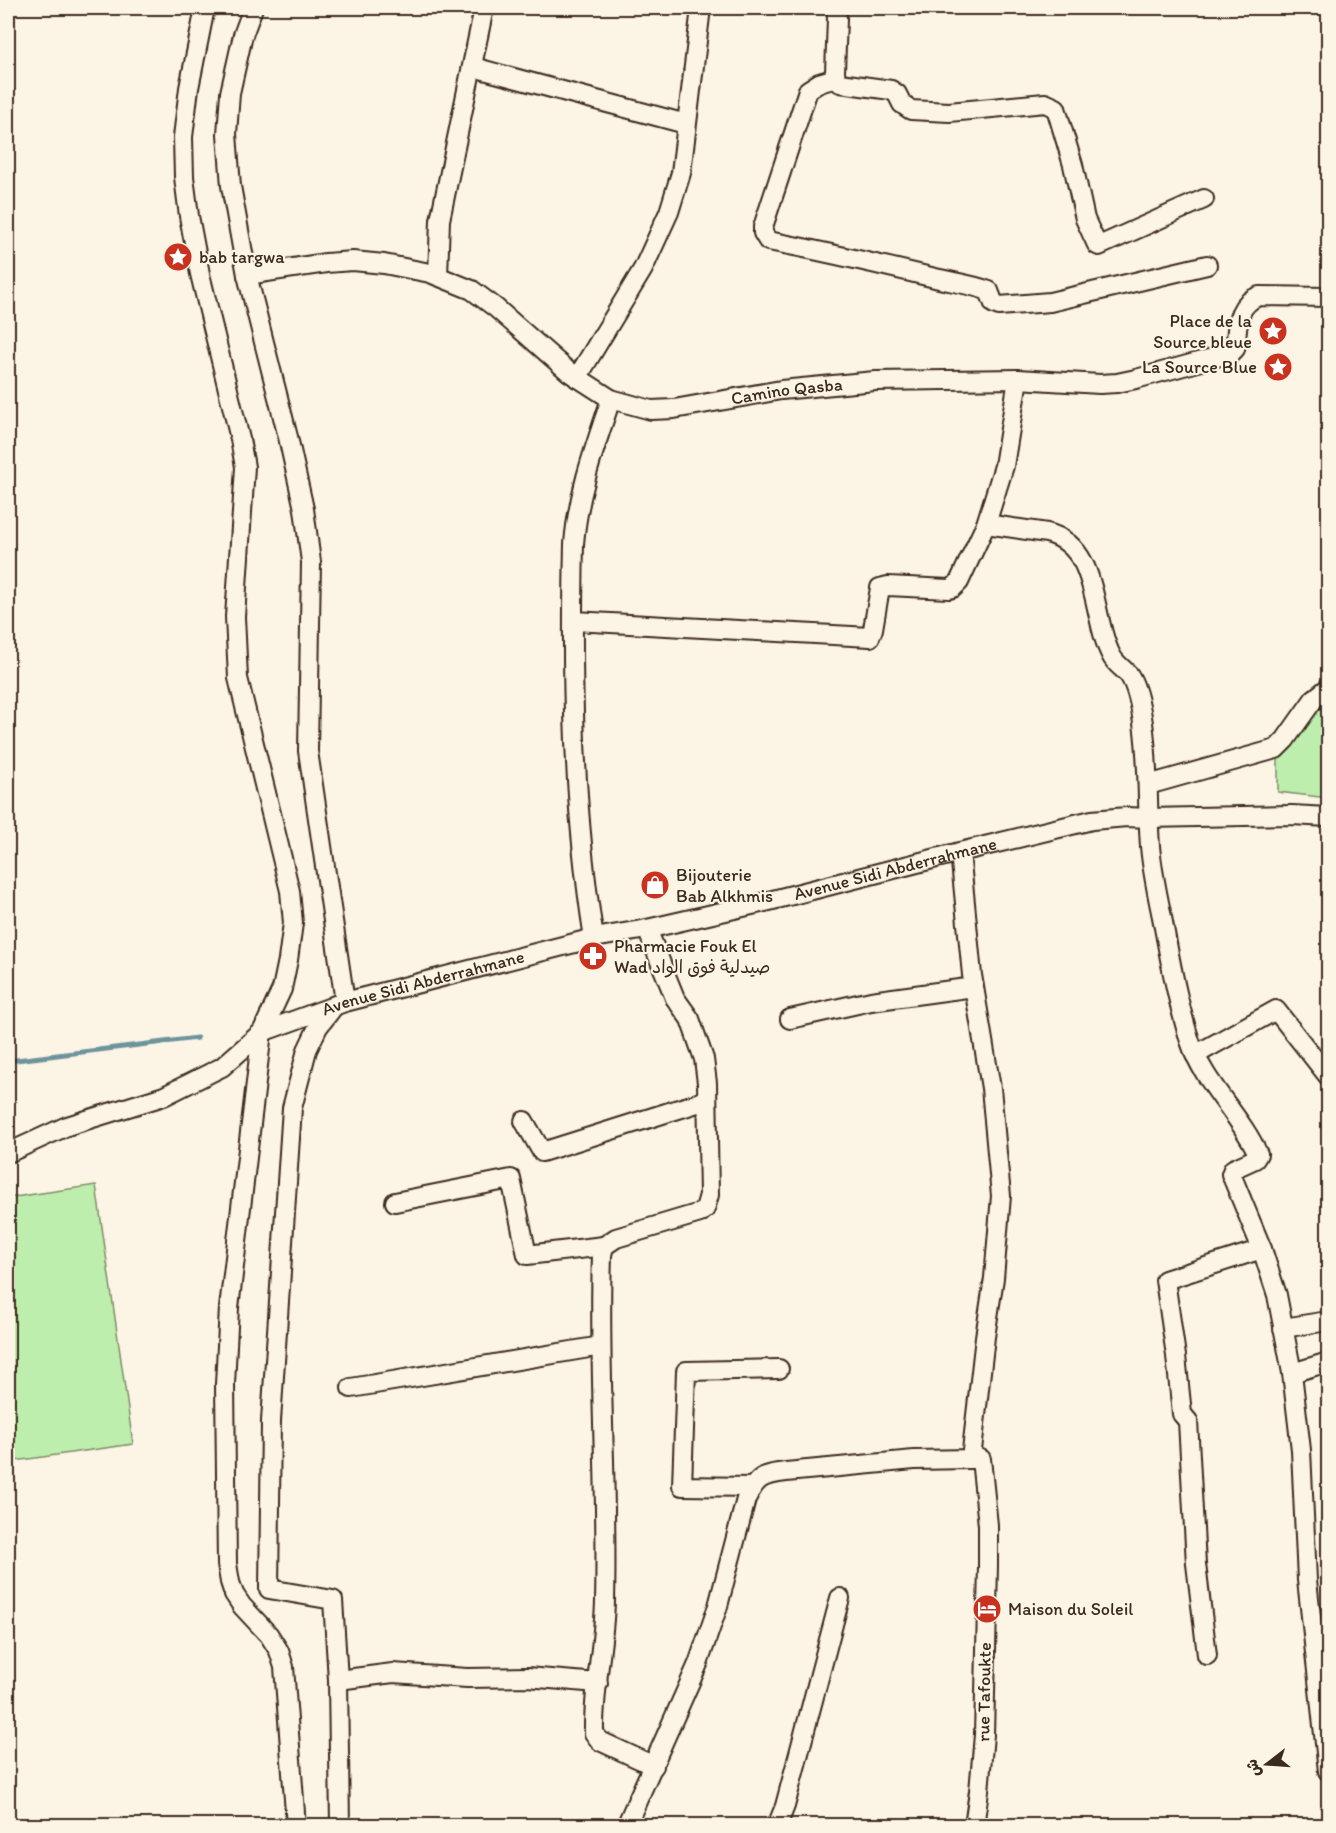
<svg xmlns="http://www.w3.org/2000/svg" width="1336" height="1833" font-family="Itim,'Playpen Sans Arabic',sans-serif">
	<rect width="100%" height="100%" fill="#fcf5e5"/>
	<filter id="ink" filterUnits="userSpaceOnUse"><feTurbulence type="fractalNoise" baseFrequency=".0167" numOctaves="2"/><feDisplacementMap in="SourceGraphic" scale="12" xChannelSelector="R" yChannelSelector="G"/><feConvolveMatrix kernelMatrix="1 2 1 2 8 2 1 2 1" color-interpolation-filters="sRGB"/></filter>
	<g filter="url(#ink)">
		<!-- green -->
		<path fill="#beeead" stroke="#7c8c66" stroke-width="1.5" d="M1328,692v106l-50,-6v-39z
			M96,1185l37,259 -125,18v-264z"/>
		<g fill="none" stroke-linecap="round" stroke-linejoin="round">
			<!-- stream -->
			<path stroke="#6d949c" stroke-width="5" d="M8,1061l189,-23"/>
			<!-- minor casing -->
			<g stroke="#3b2a1e" stroke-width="22">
				<g id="minor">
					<path d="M205,8l-16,80 -6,49 1,40 5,39 11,58 40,165 5,28 -10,150 3,61 52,213 3,32 -5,37 -6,29 -20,43 -33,276 -4,76 2,180 3,18 4,12 8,12 27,29 10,16 5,16 12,159"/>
					<path d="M253,8l-10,27 -13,58 -3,41 4,52 16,89 41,162 16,72 7,53 -3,189 37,251"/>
					<path d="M836,8l1,11 -2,53 1,6 4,5 51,7 6,4 5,10 9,6 38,2 96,-9 11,5 17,57 12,54 12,26 2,1 105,-47"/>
					<path d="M473,67l213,57"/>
					<path d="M836,78l-17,5 -11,7 -45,137v6l5,8c55,10 109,23 163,36 19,5 40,7 58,14l5,13 5,2 51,-4 157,-37"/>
					<path id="s1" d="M247,275l79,-12 27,-2 31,3 46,9 42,17 24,18 73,64 42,27 40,11 23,-1 107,-19 94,-9 143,-2 82,5 17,-1 19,-4 95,-26 4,-4c3,-22 0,-44 24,-53l69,1"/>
					<path d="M438,276l2,-56 44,-212"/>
					<path d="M577,378l66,-109 26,-57 12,-39 20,-165"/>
					<path d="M986,524l61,9c53,13 44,84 64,122 4,9 12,13 18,20 8,12 12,34 14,48 6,41 4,82 7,123 2,24 7,47 12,71 8,42 15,84 28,124 14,43 50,73 68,113l-3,5 -22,10 -2,5 31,75 15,46 15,78 9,77 6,130 21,191"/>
					<path d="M574,621l296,16 3,-8 7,-41 8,-2 61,3 4,-1 6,-6 27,-58 18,-58 14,-87"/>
					<path d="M1148,785l128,-36 9,-9 29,-41 14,-11"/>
					<path d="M647,929l28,69 15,21 14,40 3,24 2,112 -4,14 -5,4 -84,25 -12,8 -2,9c-4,115 6,231 3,346 -1,44 -12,88 -11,132l6,8 54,25"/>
					<path d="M594,938c-21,-130 -23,-263 -20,-394 4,-51 21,-97 37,-145"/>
					<path d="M335,1005l-17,22 -11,23 -15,58 -21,313 -2,168 64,11 5,80 2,146"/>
					<path d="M790,1019l81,-18 103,-14"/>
					<path d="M1195,1055l81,-45 52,66"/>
					<path d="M524,1121l18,31 165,-52"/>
					<path id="s2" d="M8,1153l59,-27 97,-30 58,-29 40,-35 83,-30 249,-64 53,-9 118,-27 195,-50 132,-32 35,-3 22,1 143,-3 36,2"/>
					<path d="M395,1202l116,-23 16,76 77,-9"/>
					<path d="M1283,1328l45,-7"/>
					<path d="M1292,1373l36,-11"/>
					<path d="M351,1388l250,-42"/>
					<path d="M971,1459h10l7,66v41l-4,169 -5,56 -5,35"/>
					<path d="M752,1487l-70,-1 4,-115 93,-2"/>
					<path d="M1207,1655l-11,-91 -8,-143 -6,-7 -6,-58 -11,-76 97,-31"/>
					<path d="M338,1680l55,-7 74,5 60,-1 71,6"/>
					<path d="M626,1826l72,-162 20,-58 28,-107c11,-23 17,-24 40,-27l128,-12 57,-1 14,-122 9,-59 7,-82 -10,-108 -19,-113 -12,-123"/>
					<path d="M777,1826l8,-20 55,-208"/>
				</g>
			</g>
			<!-- minor -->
			<use href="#minor" stroke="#fcf5e5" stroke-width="18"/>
		</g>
	</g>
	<!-- icons -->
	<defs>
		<g id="sight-disc" transform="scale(1.5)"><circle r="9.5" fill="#c8321e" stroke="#fcf5e5"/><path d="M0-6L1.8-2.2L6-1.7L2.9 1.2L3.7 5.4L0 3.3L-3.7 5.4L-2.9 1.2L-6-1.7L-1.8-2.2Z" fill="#fff"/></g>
		<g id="shop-disc" transform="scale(1.5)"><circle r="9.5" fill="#c8321e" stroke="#fcf5e5"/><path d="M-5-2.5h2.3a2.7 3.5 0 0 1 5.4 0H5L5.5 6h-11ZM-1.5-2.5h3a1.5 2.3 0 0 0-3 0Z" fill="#fff"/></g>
		<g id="pharmacy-disc" transform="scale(1.5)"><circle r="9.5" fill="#c8321e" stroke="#fcf5e5"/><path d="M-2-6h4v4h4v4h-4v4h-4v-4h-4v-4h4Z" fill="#fff"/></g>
		<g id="hotel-disc" transform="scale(1.5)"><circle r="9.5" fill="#c8321e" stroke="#fcf5e5"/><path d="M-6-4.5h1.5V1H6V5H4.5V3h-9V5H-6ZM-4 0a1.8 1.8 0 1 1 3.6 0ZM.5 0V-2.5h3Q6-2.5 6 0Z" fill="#fff"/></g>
	</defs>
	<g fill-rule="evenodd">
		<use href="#sight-disc" x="178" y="257"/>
		<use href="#sight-disc" x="1273" y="331"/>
		<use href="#sight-disc" x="1278" y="367"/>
		<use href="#shop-disc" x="655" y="885"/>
		<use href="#pharmacy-disc" x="593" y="956"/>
		<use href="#hotel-disc" x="987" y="1609"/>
	</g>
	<g text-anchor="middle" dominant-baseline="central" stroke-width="4.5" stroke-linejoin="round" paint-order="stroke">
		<!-- poi labels -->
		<g font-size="18" fill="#3b2a1e" stroke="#fcf5e5" text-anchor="start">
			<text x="199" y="257">bab targwa</text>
			<text x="1252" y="321" text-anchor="end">Place de la<tspan x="1252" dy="21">Source bleue</tspan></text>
			<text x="1257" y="367" text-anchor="end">La Source Blue</text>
			<text x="676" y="875">Bijouterie<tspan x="676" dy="21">Bab Alkhmis</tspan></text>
			<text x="614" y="946">Pharmacie Fouk El<tspan x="614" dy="21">Wad صيدلية فوق الواد</tspan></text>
			<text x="1008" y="1609">Maison du Soleil</text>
		</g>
		<!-- street labels -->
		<g font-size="18" fill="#3b2a1e" stroke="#fcf5e5">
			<text stroke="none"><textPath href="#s1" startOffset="586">Camino Qasba</textPath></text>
			<text stroke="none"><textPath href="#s2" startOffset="939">Avenue Sidi Abderrahmane</textPath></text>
			<text stroke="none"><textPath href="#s2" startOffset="453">Avenue Sidi Abderrahmane</textPath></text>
			<text transform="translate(984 1692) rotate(-89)">rue Tafoukte</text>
		</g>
	</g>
	<!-- margin -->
	<rect width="1336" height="1833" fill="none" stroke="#fcf5e5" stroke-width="30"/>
	<rect x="15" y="15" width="1306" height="1803" fill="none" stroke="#3b2a1e" stroke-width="2" filter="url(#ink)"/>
	<!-- north arrow -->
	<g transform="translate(1267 1764) rotate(253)" stroke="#fcf5e5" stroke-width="4.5" paint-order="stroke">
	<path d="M0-4.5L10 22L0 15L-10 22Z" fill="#3b2a1e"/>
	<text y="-9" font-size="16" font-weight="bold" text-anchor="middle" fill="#3b2a1e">ش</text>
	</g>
</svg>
